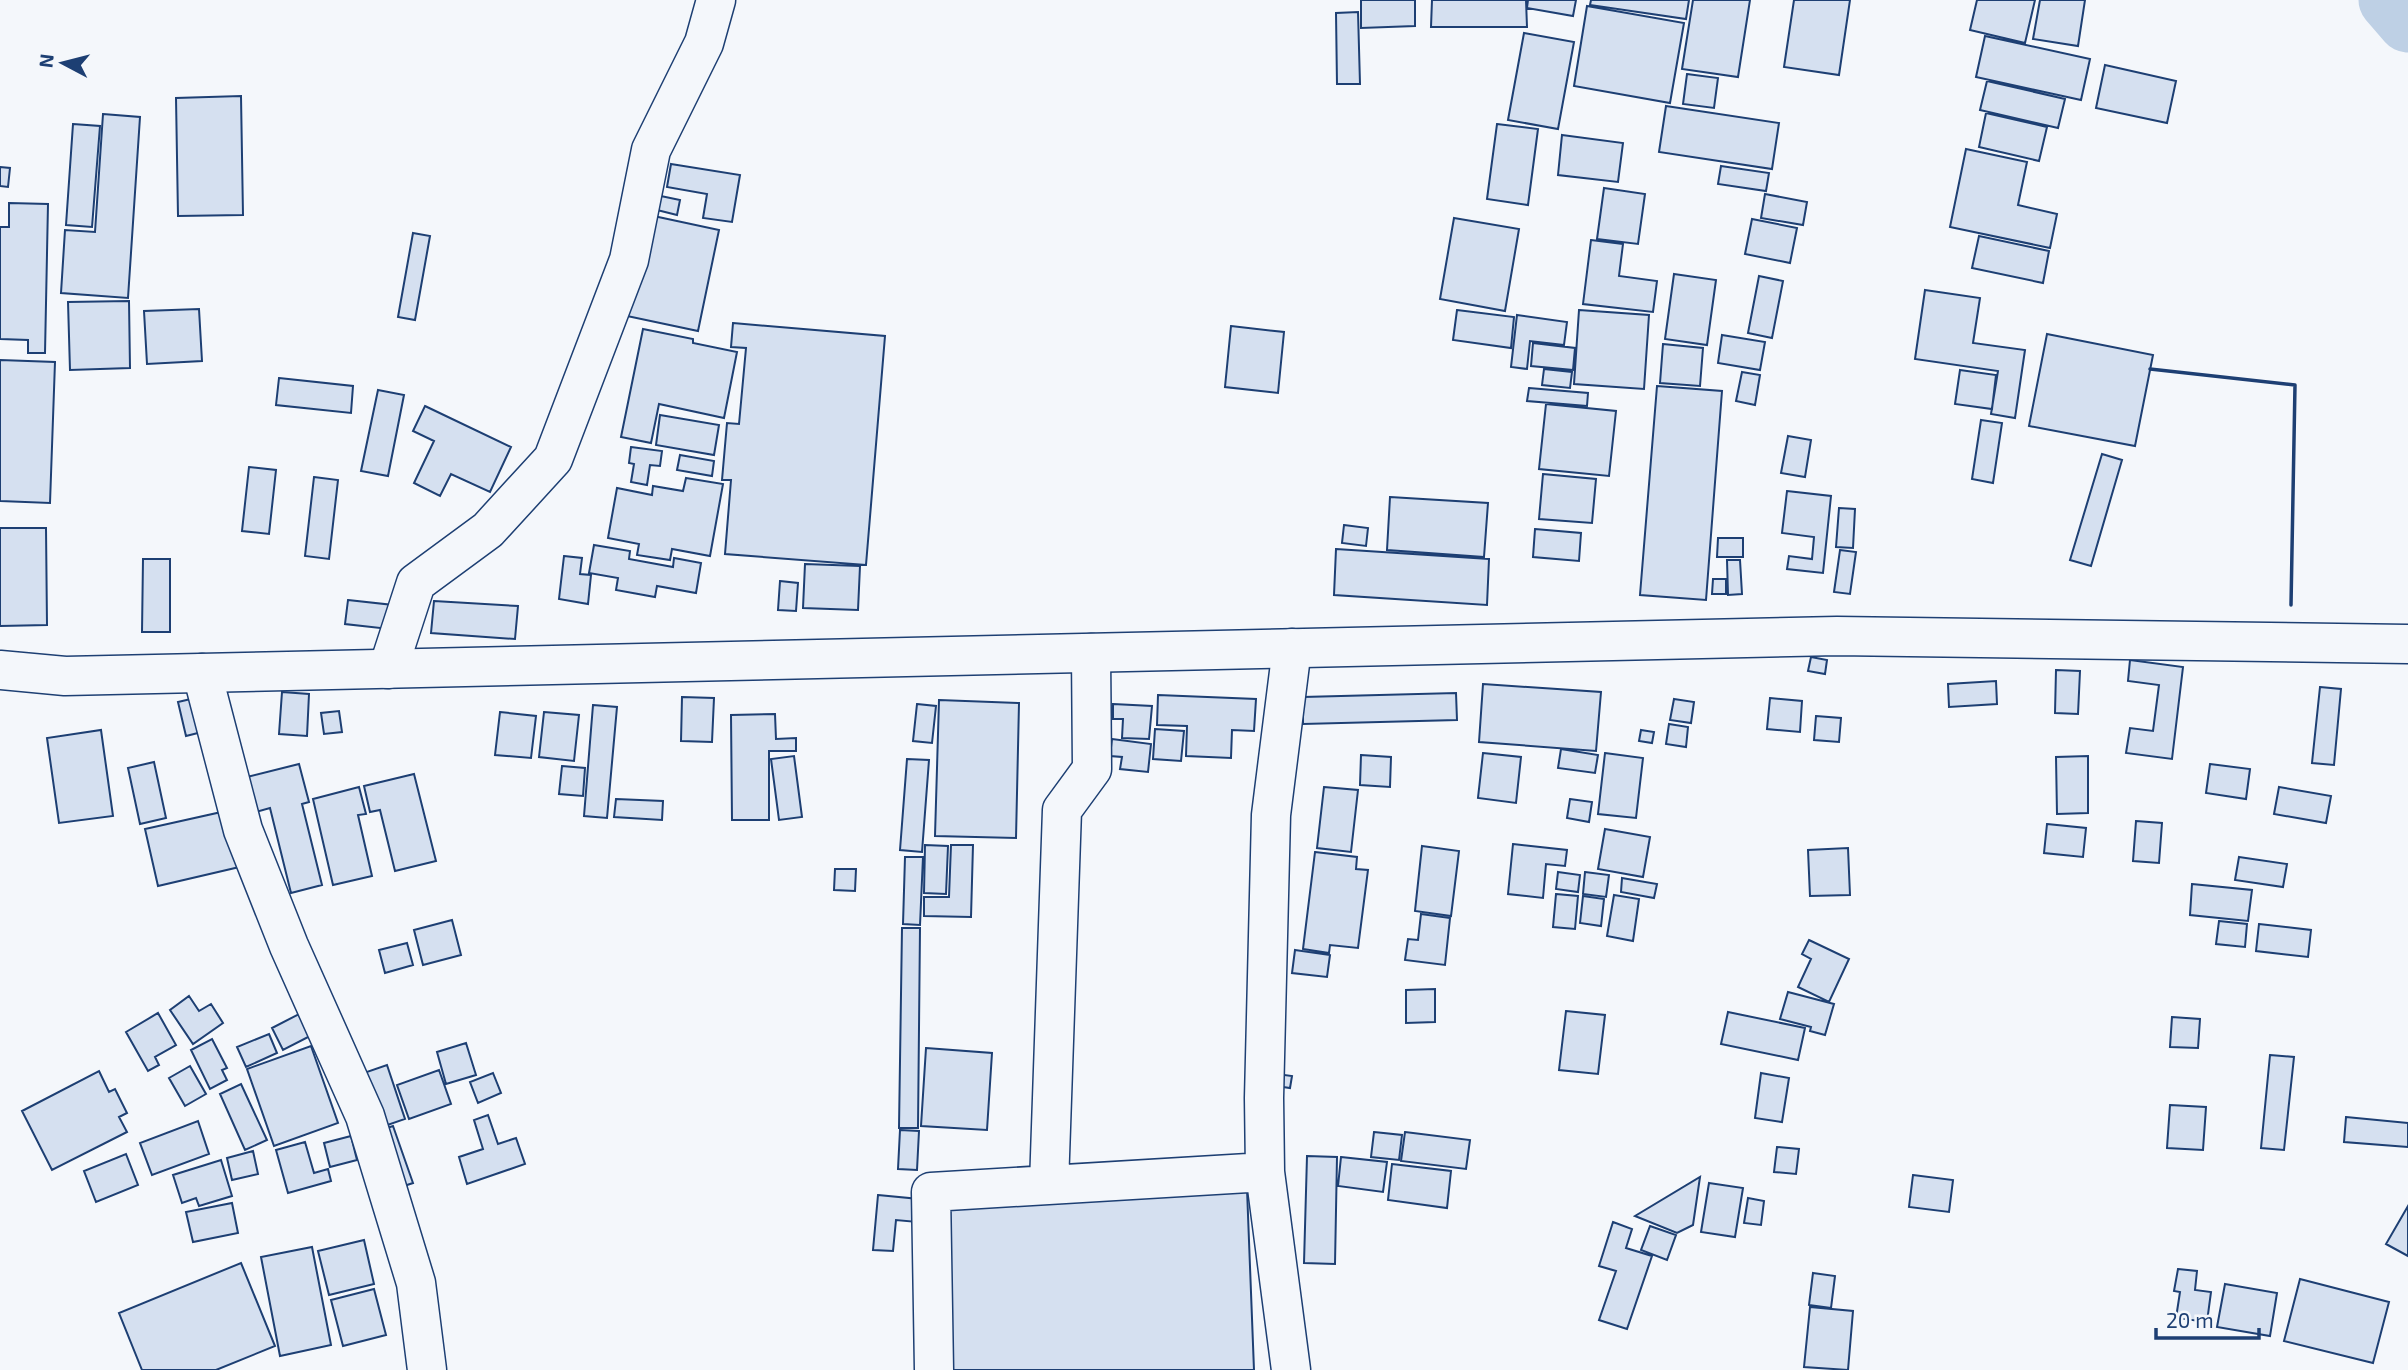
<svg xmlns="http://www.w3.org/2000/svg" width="2408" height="1370" font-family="'Exo 2',sans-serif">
	<rect width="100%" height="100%" fill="#f4f7fb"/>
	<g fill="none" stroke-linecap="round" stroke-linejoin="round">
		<!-- river -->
		<path stroke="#bed0e5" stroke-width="61" d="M2389,0l19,22"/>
	</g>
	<!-- building -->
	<path fill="#d5e0f0" stroke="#1d3f73" stroke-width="2" d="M1361,0h54v26l-54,2z
		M1432,0h94l1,27h-96z
		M1528,0h48l-3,16 -46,-8z
		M1591,0h98l-3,19 -96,-14z
		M1693,0h57l-12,77 -56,-8z
		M1794,0h56l-11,75 -55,-8z
		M1977,0h58l-10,43 -55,-13z
		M2040,0h45l-7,46 -45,-7z
		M1587,6l97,17 -14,80 -96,-17z
		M1358,12l2,72h-23l-1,-71z
		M1524,33l50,9 -16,87 -50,-9z
		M1985,36l105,23 -9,41 -105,-23z
		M2105,65l71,16 -9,42 -71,-15z
		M1687,74l31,4 -4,30 -31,-4z
		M1987,81l78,18 -7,29 -78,-18z
		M241,96l2,119 -65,1 -2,-118z
		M1666,106l113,17 -7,46 -113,-17z
		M1986,113l61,14 -8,34 -60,-14z
		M103,114l37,3 -12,181 -67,-5 4,-63 30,2z
		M73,124l27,2 -8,101 -26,-2z
		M1497,124l41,5 -10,76 -41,-6z
		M1562,135l61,8 -5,39 -60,-7z
		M1966,149l61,13 -9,43 39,9 -7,34 -100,-21z
		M671,164l69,11 -8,47 -29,-4 4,-24 -40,-7z
		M1721,166l48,7 -3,18 -48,-7z
		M0,167l10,1 -2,19 -8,-1z
		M1604,188l41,6 -7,50 -41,-5z
		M1765,194l42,8 -4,23 -42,-7z
		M656,195l24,5 -3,15 -24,-6z
		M9,203l39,1 -3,149h-17v-13l-28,-1v-112h9z
		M649,215l70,15 -21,101 -71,-15z
		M1454,218l65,11 -14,82 -65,-12z
		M1752,219l45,9 -7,35 -45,-9z
		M413,233l17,3 -15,84 -17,-3z
		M1979,236l70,15 -6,32 -71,-15z
		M1591,240l32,4 -4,32 38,5 -4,31 -70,-8z
		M1674,274l42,6 -9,65 -42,-6z
		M1759,276l24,5 -11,57 -24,-5z
		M1925,290l55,8 -7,45 52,7 -10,68 -24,-4 7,-43 -83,-12z
		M129,301l1,67 -60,2 -2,-68z
		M199,309l3,52 -55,3 -3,-53z
		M1457,310l57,7 -3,31 -58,-8z
		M1579,310l70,5 -5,74 -70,-5z
		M1517,315l50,7 -3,23 -34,-4 -3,28 -16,-2z
		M733,323l152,13 -19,229 -141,-11 6,-74h-9l5,-57 12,1 7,-76 -15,-1z
		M1231,326l53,6 -6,61 -53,-6z
		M643,329l50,10v4l44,9 -13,66 -65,-14 -8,39 -30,-6z
		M2047,334l106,21 -18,91 -106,-20z
		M1722,335l43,7 -5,28 -42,-7z
		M1533,343l42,5 -2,22 -42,-4z
		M1663,344l40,4 -3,38 -40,-3z
		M0,360l55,2 -5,141 -50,-2z
		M1544,369l28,3 -2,16 -28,-3z
		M1960,370l36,5 -4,34 -37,-5z
		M1742,372l18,3 -5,30 -19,-4z
		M279,378l74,8 -2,27 -75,-8z
		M1657,386l65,5 -16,209 -66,-5z
		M1529,388l59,5 -1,13 -60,-5z
		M378,390l26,5 -16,81 -27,-5z
		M1546,404l70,7 -7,65 -70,-7z
		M425,406l86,41 -21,45 -39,-18 -11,22 -26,-13 20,-42 -21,-10z
		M660,415l59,10 -5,30 -58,-10z
		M1981,420l21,3 -9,60 -21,-4z
		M1788,436l23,4 -6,37 -24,-4z
		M631,447l31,4 -2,15 -10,-1 -3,20 -16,-3 3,-18 -5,-1z
		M2102,454l20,6 -31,106 -21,-6z
		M680,455l34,6 -2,15 -35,-6z
		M249,467l27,3 -7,64 -27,-3z
		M1543,474l53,5 -4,44 -53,-4z
		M314,477l24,3 -9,79 -24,-3z
		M686,478l37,6 -13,72 -38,-7 -2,11 -33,-5 2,-11 -31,-6 9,-50 35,7 1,-9 30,5z
		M1787,491l44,5 -8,77 -36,-4 2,-13 23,3 2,-22 -32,-4z
		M1390,497l98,6 -4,54 -97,-7z
		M1839,508l16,1 -2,39 -17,-1z
		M1344,525l24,3 -2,18 -24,-3z
		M0,528h46l1,97 -47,1z
		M1535,529l46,4 -2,28 -46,-4z
		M1718,538h25v19h-26z
		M594,545l36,6 -1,8 44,8 1,-9 27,5 -5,30 -39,-7 -2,11 -39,-7 2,-12 -29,-5z
		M1336,549l153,10 -2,46 -153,-10z
		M1840,550l16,2 -6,42 -16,-2z
		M564,556l18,2 -2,16 11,1 -3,29 -29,-5z
		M143,559h27v73h-28z
		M1727,560h13l2,34 -14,1z
		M805,564l55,2 -2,44 -55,-2z
		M1713,579h13v15h-14z
		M780,581l18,2 -2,28 -18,-1z
		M348,600l45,5 -4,24 -44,-5z
		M434,601l84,5 -3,33 -84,-6z
		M1811,657l16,3 -2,14 -17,-3z
		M2130,660l53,7 -11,92 -46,-6 4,-25 23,3 6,-46 -31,-4z
		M2056,670l24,1 -2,43 -23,-1z
		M1996,681l1,23 -48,3 -1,-23z
		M1483,684l118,8 -5,59 -117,-9z
		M2320,687l21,2 -7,76 -22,-2z
		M282,692l27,2 -2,42 -28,-2z
		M1456,693l1,27 -154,4v-27z
		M1158,695l98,4 -2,32 -22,-1 -1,28 -45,-2 1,-30 -30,-1z
		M682,697l32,1 -2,44 -31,-1z
		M195,698l7,34 -16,4 -8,-34z
		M1770,698l32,3 -2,31 -33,-3z
		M1674,699l20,3 -3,21 -21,-3z
		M939,700l80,3 -3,135 -81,-2z
		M917,704l19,2 -4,37 -19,-2z
		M1113,704l39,2 -3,33 -27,-1 1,-19h-10z
		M593,705l24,2 -10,111 -23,-2z
		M339,711l3,21 -18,2 -3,-21z
		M500,712l36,4 -5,42 -36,-3z
		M544,712l35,3 -5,46 -35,-4z
		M775,714l1,25 20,-1v13h-27v69h-37l-1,-105z
		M1816,716l25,2 -2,24 -25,-2z
		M1669,724l19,3 -2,20 -20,-3z
		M1155,729l29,2 -3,30 -28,-2z
		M101,730l12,86 -54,7 -12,-85z
		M1641,730l13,2 -2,11 -13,-2z
		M1112,739l39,5 -3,28 -28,-3 2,-12 -12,-1z
		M1561,749l37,6 -3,18 -37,-5z
		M1483,753l38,4 -5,46 -38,-5z
		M1605,753l38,5 -7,60 -38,-4z
		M1361,755l30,2 -1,30 -30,-2z
		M794,756l8,61 -23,3 -8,-61z
		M2088,756v57l-31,1 -1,-57z
		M907,759l22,1 -7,92 -22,-2z
		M154,762l12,56 -26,6 -12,-56z
		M299,764l10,38 -7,2 20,81 -31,8 -21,-85 -18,5 -9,-35z
		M2210,764l40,5 -4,30 -40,-6z
		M562,766l23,2 -2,28 -24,-2z
		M414,774l22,87 -41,10 -15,-61 -10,2 -6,-26z
		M359,787l7,27 -8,1 14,61 -39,9 -20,-86z
		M1324,787l34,3 -7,62 -34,-4z
		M2279,787l52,9 -5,27 -52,-9z
		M616,799l47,2 -1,19 -48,-3z
		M1570,799l22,3 -3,20 -22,-4z
		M226,811l22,54 -90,21 -13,-57z
		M2136,821l26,2 -3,40 -26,-2z
		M2047,824l39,4 -3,29 -39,-4z
		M1605,829l45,8 -7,40 -45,-8z
		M1513,844l54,6 -2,16 -19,-2 -3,34 -35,-4z
		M925,845l23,1 -2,48 -22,-1z
		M951,845h22l-2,72 -47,-1v-19h25z
		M1422,846l37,5 -8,65 -36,-5z
		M1848,848l2,47 -40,1 -2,-46z
		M1315,852l42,5 -1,12 12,1 -10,78 -28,-3 -1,8 -26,-4z
		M905,857h18l-3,68 -17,-1z
		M2239,857l48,7 -4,23 -48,-7z
		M835,869h21l-1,22 -21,-1z
		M1558,872l22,3 -2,17 -22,-3z
		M1585,872l24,3 -3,22 -23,-3z
		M1622,878l35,6 -3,14 -33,-6z
		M2192,884l60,6 -4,31 -58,-6z
		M1556,894l22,2 -3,33 -22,-2z
		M1614,895l25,4 -6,42 -26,-5z
		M1583,896l21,3 -3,27 -21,-3z
		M1421,914l29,4 -5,47 -40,-5 3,-21 10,1z
		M452,920l9,35 -38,10 -9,-35z
		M2219,921l28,3 -2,23 -29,-3z
		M2259,924l52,6 -3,27 -52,-6z
		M902,928h18l-2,200h-19z
		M1809,940l40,19 -20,43 -31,-15 13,-28 -9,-5z
		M407,943l6,22 -28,8 -6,-23z
		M1295,950l35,5 -3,22 -35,-4z
		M1435,989v33l-29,1v-33z
		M1788,992l46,12 -9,31 -15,-4 1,-4 -31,-8z
		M189,996l10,15 12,-7 12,19 -30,21 -23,-34z
		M1566,1011l39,4 -7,59 -39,-4z
		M303,1012l11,22 -31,16 -11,-22z
		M1728,1012l77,16 -7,32 -77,-16z
		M158,1013l18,32 -21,12 4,8 -11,6 -22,-39z
		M2172,1017l28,2 -2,29 -28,-1z
		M269,1034l8,19 -31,14 -9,-20z
		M212,1039l15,29 -5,2 5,10 -17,9 -19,-39z
		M466,1043l10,32 -30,9 -9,-32z
		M311,1046l27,77 -64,23 -27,-77z
		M926,1048l66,5 -5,77 -66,-4z
		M2270,1055l24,2 -10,93 -23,-2z
		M387,1065l18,54 -32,11 -18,-54z
		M190,1066l16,28 -21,12 -16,-28z
		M439,1070l12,34 -42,15 -12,-34z
		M99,1071l10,21 6,-3 12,24 -8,4 8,15 -75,38 -30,-59z
		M493,1073l8,20 -23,10 -8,-21z
		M1761,1073l28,5 -7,44 -27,-4z
		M1277,1074l15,2 -2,12 -14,-2z
		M241,1084l26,56 -22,10 -25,-56z
		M2170,1105l36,2 -3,43 -36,-2z
		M488,1115l10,29 18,-6 9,26 -58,20 -8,-27 24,-8 -9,-29z
		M2346,1117l62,6v24l-64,-5z
		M198,1121l11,33 -57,21 -12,-32z
		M393,1126l20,57 -18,6 -20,-57z
		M900,1130l19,1 -2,39 -19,-1z
		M1374,1132l28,3 -3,25 -28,-3z
		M1405,1132l65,8 -4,29 -65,-8z
		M351,1136l6,24 -27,7 -6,-24z
		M305,1142l9,31 14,-4 3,12 -43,12 -12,-43z
		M1777,1147l22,2 -3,25 -22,-2z
		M253,1151l5,23 -26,6 -5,-22z
		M126,1154l12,31 -42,17 -12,-31z
		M1307,1156l30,1 -2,107 -31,-1z
		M1341,1157l46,5 -4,30 -45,-6z
		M221,1160l11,36 -33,10 -3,-8 -14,5 -9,-28z
		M1392,1164l59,7 -4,37 -59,-8z
		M1913,1175l40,5 -4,32 -40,-5z
		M1700,1177l-7,48 -16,8 -42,-17z
		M1709,1183l34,5 -8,49 -34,-5z
		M1247,1189l7,181h-311l-7,-167z
		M878,1195l41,4 -2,23 -21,-2 -3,31 -20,-1z
		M1748,1198l16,3 -3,24 -17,-2z
		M232,1203l6,30 -45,9 -7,-30z
		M2408,1206v50l-22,-12z
		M1613,1222l19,7 -6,19 26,8 -25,73 -28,-9 17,-49 -17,-5z
		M1650,1226l26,9 -9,25 -26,-10z
		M364,1240l10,44 -45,11 -11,-44z
		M312,1247l19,98 -51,11 -19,-99z
		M241,1263l34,83 -59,24h-74l-23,-57z
		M2178,1269l19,2 -2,19 16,2 -4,30 -31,-4 4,-26 -6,-1z
		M1813,1273l22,3 -4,32 -22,-3z
		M2300,1279l89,23 -16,61 -89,-22z
		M2225,1284l52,9 -7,43 -53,-9z
		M374,1289l12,46 -43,11 -12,-46z
		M1810,1307l43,4 -5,59 -44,-3z"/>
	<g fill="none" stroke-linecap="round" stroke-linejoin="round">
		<!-- minor casing -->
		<g stroke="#1d3f73" stroke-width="41">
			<path id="minor" d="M388,669l28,-86 72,-53 65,-71 76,-199 22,-110 53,-107 12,-43
				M202,673l41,157 46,116 76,170 51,167 11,87
				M1049,1185l13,-375 30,-41 -1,-116
				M934,1370l-3,-178 334,-20
				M1291,1370l-26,-198 -1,-74 7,-283 21,-167"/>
		</g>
		<!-- major casing -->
		<g stroke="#1d3f73" stroke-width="41">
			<path id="major" d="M0,670l65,6 1772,-40 571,8"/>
		</g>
		<!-- minor -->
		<use href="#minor" stroke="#f4f7fb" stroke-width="38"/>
		<!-- major -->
		<use href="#major" stroke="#f4f7fb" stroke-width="38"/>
		<!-- wall -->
		<path stroke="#1d3f73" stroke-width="3.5" d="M2150,369l145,16 -4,220"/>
	</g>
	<!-- north arrow -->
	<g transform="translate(63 63) rotate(277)" stroke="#f4f7fb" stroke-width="5" paint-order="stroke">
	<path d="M0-5L12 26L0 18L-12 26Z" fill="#1d3f73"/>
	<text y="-10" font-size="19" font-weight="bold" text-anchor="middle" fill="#1d3f73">N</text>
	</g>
	<!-- scale -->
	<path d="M2156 1328v10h103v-10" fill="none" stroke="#1d3f73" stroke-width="3.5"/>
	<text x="2166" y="1328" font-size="21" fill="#1d3f73" stroke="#f4f7fb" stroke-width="5" paint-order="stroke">20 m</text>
</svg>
